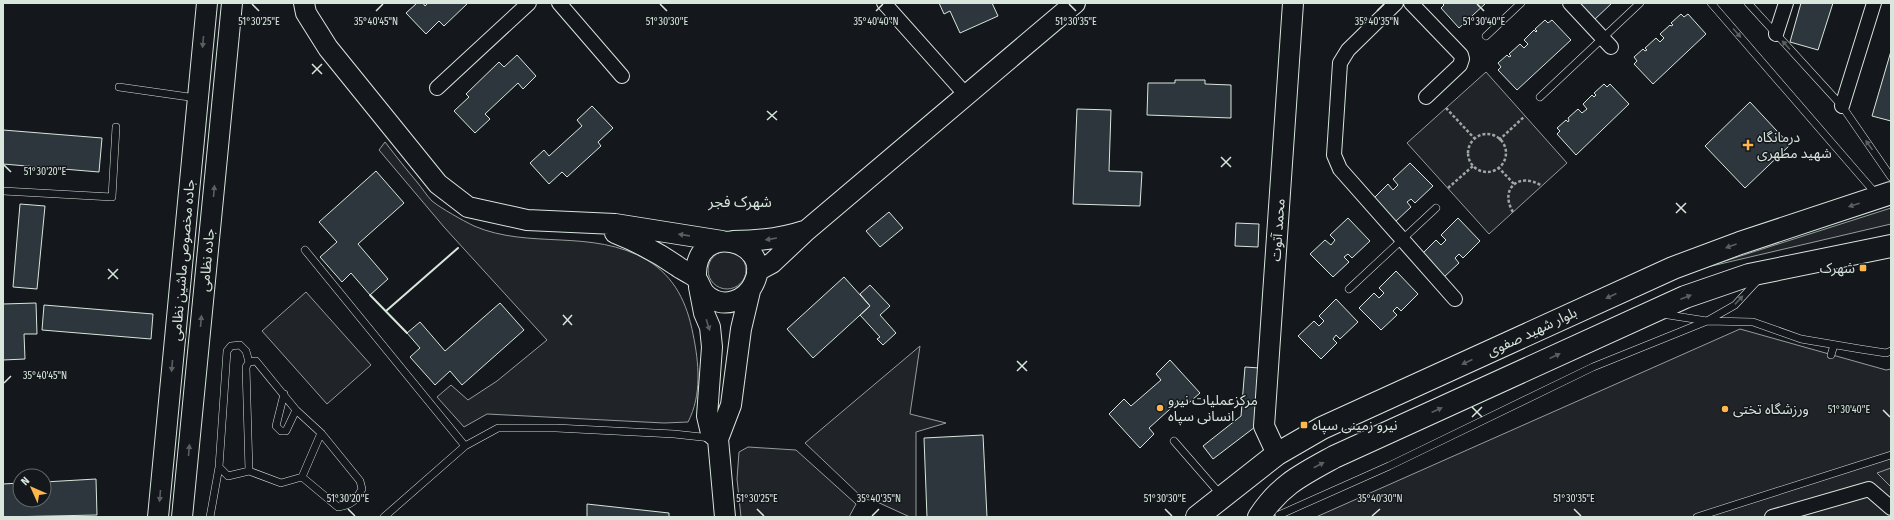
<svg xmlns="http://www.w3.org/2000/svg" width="1894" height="520" font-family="'Fira Sans Condensed','Noto Sans Arabic',sans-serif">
	<rect width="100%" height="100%" fill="#14181c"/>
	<!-- green -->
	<path fill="#202428" stroke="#939e99" d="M1486,72l81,91 -78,71 -82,-91z
		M385,142c10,13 21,27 32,40 5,6 10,14 15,19 10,8 30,19 42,25 56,24 118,2 173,34 28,17 40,43 46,74 6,29 9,61 -5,88l-24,1 -177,-9 -23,13 -27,-30 14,-12 17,15 29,-19 50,-41 -103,-113 -65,-77z
		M1891,208v16l-188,44z
		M708 270a19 19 0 1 1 38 0a19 19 0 1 1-38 0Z
		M306,292l65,73 -44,39 -65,-73z
		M1740,329l146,41 5,-1v148h-575z
		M920,346l-10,68 36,9 -30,9v85h-6l-35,-16 -11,-2 -59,-56z
		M748,447l48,3 60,54 -7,13h-108l-4,-38 2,-27z"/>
	<!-- parking -->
	<path fill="#24282b" stroke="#939e99" d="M1891,468v19l-14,-14z"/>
	<!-- building -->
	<path fill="#2c363c" stroke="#d8e6dc" d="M417,3h6l2,3 3,-3h40l-24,23 -5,-5 -13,13 -20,-21z
		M939,3h53l6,13 -38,17 -10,-22 -6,3z
		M1442,3h44l-27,25 -18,-20 3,-3z
		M1578,3h34l-18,17z
		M1801,3h32l-15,47 -28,-8z
		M1681,14l3,3 4,-3 18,20 -53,50 -19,-20 3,-3 -3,-4 9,-8 2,2 2,-1 -2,-2 11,-10 4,4 4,-4 -4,-4 10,-9 1,1 2,-1 -2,-2z
		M1545,20l3,3 4,-3 19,20 -54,50 -19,-20 3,-3 -3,-4 9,-8 2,2 2,-1 -2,-2 11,-10 4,4 4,-4 -4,-4 10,-10 2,2 1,-1 -2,-2z
		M1891,51v70l-19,-5z
		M517,55l19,21 -13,13 -5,-6 -33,31 5,5 -15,14 -21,-22 15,-14 -3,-3 33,-32 5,5z
		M1175,80h30v4l26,1v33l-84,-3 1,-32h27z
		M1604,84l3,3 3,-3 19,20 -53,51 -19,-21 3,-3 -3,-3 9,-8 2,2 1,-2 -1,-2 10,-9 4,4 5,-4 -4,-5 9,-9 2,2 2,-2 -2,-2z
		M1750,102l40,43 -45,43 -40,-42z
		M592,106l21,22 -15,14 3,4 -34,31 -5,-5 -13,12 -19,-21 14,-13 5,6 33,-30 -5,-6z
		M1077,109l34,1 -2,61 33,1 -2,34 -67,-2z
		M3,130l99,8 -3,34 -96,-8z
		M1410,163l23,23 -18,17 -4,-4 -4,3 4,5 -16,15 -22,-23 15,-15 5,6 5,-5 -5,-6z
		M376,171l28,32 -46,41 30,35 -18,16 -19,-22 -9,9 -22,-25 17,-15 -18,-20z
		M20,204l25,2 -8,83 -24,-2z
		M889,212l14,16 -23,19 -14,-16z
		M1348,218l22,23 -18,17 -4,-4 -4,3 5,5 -16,15 -23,-23 15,-14 6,5 4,-5 -5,-5z
		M1458,218l22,23 -17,17 -4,-4 -4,4 4,5 -16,15 -22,-23 15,-15 5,5 5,-5 -5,-5z
		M1236,223l23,1 -1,23 -23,-1z
		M1396,271l22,23 -17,17 -4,-4 -4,4 4,4 -16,15 -22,-22 15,-15 5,5 5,-5 -5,-5z
		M844,277l26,29 -57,52 -26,-29z
		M870,285l20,21 -10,9 16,18 -13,12 -6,-6 3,-2 -20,-22 10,-9 -10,-12z
		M1336,299l22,23 -18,17 -4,-4 -3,4 4,4 -16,16 -23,-23 16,-15 5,5 5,-5 -5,-5z
		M36,303l1,31h-13l1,25 -22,1v-56z
		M500,303l24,27 -62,55 -12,-14 -15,14 -25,-28 10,-9 -13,-15 13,-11 25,29z
		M44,305l109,9 -2,25 -109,-9z
		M1170,360l30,33 -16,14 -5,-6 -30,27 5,6 -14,14 -31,-34 15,-15 7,7 30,-26 -5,-6z
		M1245,367l15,1 -5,59 -42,32 -10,-13 38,-30z
		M983,435l4,82h-60l-3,-79z
		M96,479l1,36 -94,2v-33l17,-1v17h24v-18z
		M587,504l82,9v4h-82z"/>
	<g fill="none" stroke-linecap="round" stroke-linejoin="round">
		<!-- lane casing -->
		<g stroke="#d8e6dc" stroke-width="8">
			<path id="lane" d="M1711,3l166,192
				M1748,3l94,103 49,71
				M1486,36l35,-33
				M119,87l77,11
				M1540,97l100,-94
				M3,191l109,6 4,-70
				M305,250l160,196
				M1349,289l87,-81
				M1662,314l45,7 46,1 48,17 59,10 26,4 5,-2
				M1831,355l3,-10
				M284,394l-8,32 5,5h5l10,-21
				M1174,441l47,54
				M249,471l-3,-104 3,-5 7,-1 40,49 25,23 39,48 2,8c-7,12 -10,16 -24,18l-36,-30 -21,6 -32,-12 -21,5 -9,-9 8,-116 4,-5 9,-1 6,6 3,11
				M302,477l19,-44
				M1279,515l110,-49 204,-99 114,-46 28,-16 24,-26
				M210,517l9,-50
				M384,517l81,-71 33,-18h58l118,6 37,4
				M1697,517l194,-62"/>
		</g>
		<!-- street casing -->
		<g stroke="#d8e6dc" stroke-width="16">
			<path id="street" d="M559,3l63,73
				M884,3l82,92
				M1396,3l-48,47 -8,13 -6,92 6,14 115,130
				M1411,3l50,52 1,4 -2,6 -34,32
				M1570,3l41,44
				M1776,34l10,-31
				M437,88l92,-85
				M1842,106l32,-103
				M1772,517l97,-28 22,19"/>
		</g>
		<!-- secondary casing -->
		<g stroke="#d8e6dc" stroke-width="22">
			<path id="secondary" d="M304,3l2,10 22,35 110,136 30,23 59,13 88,4 107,17
				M615,233c23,9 42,19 62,33 5,4 13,7 18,11 7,7 4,16 19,23 6,3 14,3 20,1 9,-3 16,-9 20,-18 21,-42 -61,-65 -58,-5
				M733,241c25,0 47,-2 71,-10
				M757,271l15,-8 35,-33 268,-227
				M699,287l5,26 6,14 2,20 -5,69 4,17 7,6
				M1277,454l-13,-28 29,-423
				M158,517l49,-514
				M182,517l50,-514
				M725,517l-7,-78 13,-34 10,-76 9,-38"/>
		</g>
		<!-- primary casing -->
		<g stroke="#d8e6dc" stroke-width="24">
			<path id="primary" d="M1197,517l80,-63 45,-26 351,-160 67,-25 151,-50
				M1259,517c21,-32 42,-42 75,-60l351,-160 64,-22 142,-29"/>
		</g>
		<!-- path -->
		<path stroke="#9da8a2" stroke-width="2.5" stroke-dasharray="3 2" stroke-linecap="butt" d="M1446,108l29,31
			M1468 153a19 19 0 1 1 38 0a19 19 0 1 1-38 0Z
			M1499,140l26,-24
			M1498,167l16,17
			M1448,188l25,-22
			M1513,212c-14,-23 6,-41 29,-26"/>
		<!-- lane -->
		<use href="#lane" stroke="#14181c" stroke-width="7"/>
		<!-- street -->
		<use href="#street" stroke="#14181c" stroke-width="14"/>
		<!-- secondary -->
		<use href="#secondary" stroke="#14181c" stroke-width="20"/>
		<!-- primary -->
		<use href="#primary" stroke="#14181c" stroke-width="22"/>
		<!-- wall -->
		<path stroke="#d8e6dc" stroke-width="2" d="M370,295l37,38
			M386,311l72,-63"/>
	</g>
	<!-- one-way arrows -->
	<defs><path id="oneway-solid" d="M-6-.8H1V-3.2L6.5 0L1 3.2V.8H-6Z"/></defs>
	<g fill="#59605f">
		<use href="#oneway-solid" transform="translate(1737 33) rotate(49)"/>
		<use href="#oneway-solid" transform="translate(203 42) rotate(95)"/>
		<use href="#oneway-solid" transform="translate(1786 45) rotate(-132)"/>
		<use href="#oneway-solid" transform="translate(1869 145) rotate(-125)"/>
		<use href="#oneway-solid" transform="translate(214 191) rotate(-85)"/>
		<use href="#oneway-solid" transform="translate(1854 205) rotate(162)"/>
		<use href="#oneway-solid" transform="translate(684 235) rotate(-172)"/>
		<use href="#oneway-solid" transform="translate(771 239) rotate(171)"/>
		<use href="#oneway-solid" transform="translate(1731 246) rotate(160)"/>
		<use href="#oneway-solid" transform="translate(1611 296) rotate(155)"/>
		<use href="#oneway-solid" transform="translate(1686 297) rotate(-21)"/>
		<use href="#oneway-solid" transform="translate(1739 300) rotate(-47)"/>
		<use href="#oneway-solid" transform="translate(201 321) rotate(-85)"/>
		<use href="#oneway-solid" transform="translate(708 325) rotate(73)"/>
		<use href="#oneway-solid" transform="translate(1555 356) rotate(-25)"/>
		<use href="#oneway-solid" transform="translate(1467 362) rotate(155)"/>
		<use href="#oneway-solid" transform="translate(172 366) rotate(95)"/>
		<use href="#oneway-solid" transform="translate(1437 410) rotate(-25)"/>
		<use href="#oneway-solid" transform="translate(189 450) rotate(-85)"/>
		<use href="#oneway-solid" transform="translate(1319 465) rotate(-28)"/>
		<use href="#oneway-solid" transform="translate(160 496) rotate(95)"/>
	</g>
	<!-- ticks -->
	<path fill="none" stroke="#d8e6dc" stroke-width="1.5" d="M252,4l7,7M660,4l7,7M1069,4l7,7M1477,4l7,7M376,11l7,-7M876,11l7,-7M1377,11l7,-7M312,64l10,10M312,74l10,-10M767,111l10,9M767,120l10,-9M1221,157l10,10M4,165l7,7M1221,167l10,-10M1676,203l10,10M1676,213l10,-10M108,269l10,10M108,279l10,-10M563,315l9,10M563,325l9,-10M1017,361l10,10M1017,371l10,-10M4,383l7,-7M1472,407l10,10M1883,410l7,7M1472,417l10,-10M348,509l7,7M757,509l7,7M1165,509l7,7M1574,509l7,7M872,516l7,-7M1372,516l8,-7"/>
	<!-- markers -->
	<g fill="#ffb74d" stroke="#14181c" stroke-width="1.5">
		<path d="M1746 139h4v4h4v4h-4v4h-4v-4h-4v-4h4z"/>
		<rect x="1859" y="264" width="8" height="8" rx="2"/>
		<circle cx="1160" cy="408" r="4"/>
		<circle cx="1725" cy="409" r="4"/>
		<rect x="1300" y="421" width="8" height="8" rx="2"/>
	</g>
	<g text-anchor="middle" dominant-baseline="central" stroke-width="3" stroke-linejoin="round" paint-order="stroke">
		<!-- poi labels -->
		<g font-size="14" fill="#d8e6dc" stroke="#14181c" text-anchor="start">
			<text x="1757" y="137">درمانگاه<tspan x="1757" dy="16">شهید مطهری</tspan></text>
			<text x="1855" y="268" text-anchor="end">شهرک</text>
			<text x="1168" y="400">مرکزعملیات نیرو<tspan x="1168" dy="16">انسانی سپاه</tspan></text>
			<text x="1733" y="409">ورزشگاه تختی</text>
			<text x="1312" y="425">نیرو زمینی سپاه</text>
		</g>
		<!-- street labels -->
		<g font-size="14" fill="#d8e6dc" stroke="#14181c">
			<text transform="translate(1278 230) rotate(-86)">محمد آتوت</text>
			<text transform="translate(183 260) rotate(-85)">جاده مخصوص ماشین نظامی</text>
			<text transform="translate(207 260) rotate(-85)">جاده نظامی</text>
			<text transform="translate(1532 332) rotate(-25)">بلوار شهید صفوی</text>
		</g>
		<!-- neighbourhood labels -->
		<g font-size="15" fill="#d8e6dc" stroke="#14181c">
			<text x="740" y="202">شهرک فجر</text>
		</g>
	</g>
	<g font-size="10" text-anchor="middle" fill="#d8e6dc" stroke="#14181c" stroke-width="3" stroke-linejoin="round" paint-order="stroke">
		<text x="259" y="25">51°30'25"E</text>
		<text x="667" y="25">51°30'30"E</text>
		<text x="1076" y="25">51°30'35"E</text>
		<text x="1377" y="25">35°40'35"N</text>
		<text x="1484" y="25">51°30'40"E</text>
		<text x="376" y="25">35°40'45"N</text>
		<text x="876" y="25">35°40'40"N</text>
		<text x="45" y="175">51°30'20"E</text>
		<text x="45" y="379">35°40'45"N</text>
		<text x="1849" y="413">51°30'40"E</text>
		<text x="348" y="502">51°30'20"E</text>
		<text x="757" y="502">51°30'25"E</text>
		<text x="879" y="502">35°40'35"N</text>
		<text x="1165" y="502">51°30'30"E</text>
		<text x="1380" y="502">35°40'30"N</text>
		<text x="1574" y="502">51°30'35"E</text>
	</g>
	<!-- border -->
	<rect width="1894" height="520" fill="none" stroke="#d8e6dc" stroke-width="8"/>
	<!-- north arrow -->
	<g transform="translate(32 488) rotate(315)"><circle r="19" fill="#14181c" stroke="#626a69"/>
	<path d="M0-3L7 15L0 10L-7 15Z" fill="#ffb74d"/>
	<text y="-6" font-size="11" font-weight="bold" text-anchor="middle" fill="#d8e6dc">N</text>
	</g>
</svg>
